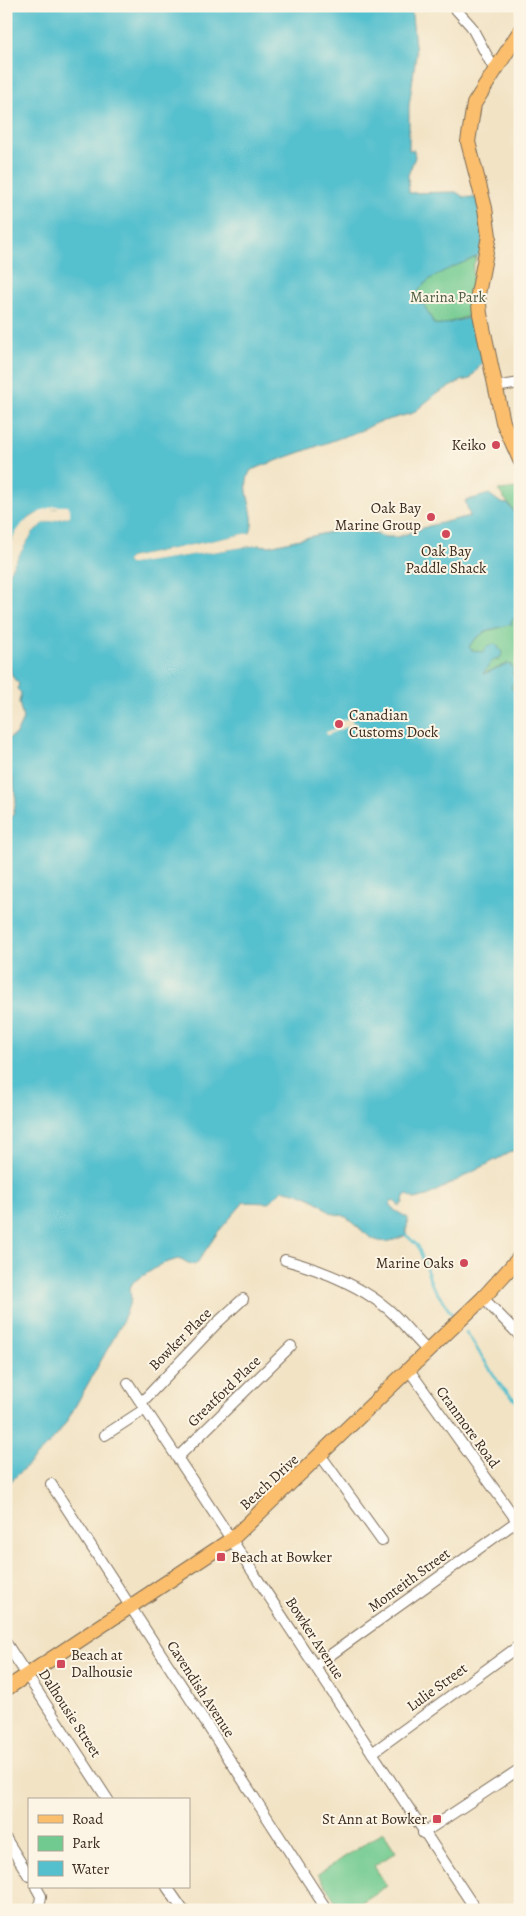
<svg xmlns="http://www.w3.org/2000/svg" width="526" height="1916" font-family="Alegreya,serif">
	<rect width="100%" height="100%" fill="#fcf5e5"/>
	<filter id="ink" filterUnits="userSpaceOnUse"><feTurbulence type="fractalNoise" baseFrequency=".02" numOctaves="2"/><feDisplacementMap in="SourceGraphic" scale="10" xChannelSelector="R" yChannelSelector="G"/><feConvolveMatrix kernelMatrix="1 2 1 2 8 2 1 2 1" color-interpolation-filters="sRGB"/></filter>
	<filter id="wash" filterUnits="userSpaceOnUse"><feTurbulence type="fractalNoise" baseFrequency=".0096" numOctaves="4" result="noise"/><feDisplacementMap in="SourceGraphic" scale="20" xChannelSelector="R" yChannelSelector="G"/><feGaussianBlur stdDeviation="1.12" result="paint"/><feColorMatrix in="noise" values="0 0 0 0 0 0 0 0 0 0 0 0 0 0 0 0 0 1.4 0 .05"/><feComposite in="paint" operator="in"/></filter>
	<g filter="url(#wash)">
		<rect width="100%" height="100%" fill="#f2e3c5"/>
		<!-- green -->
		<path fill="#71ca90" stroke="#567a57" d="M477,256l-4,11 -2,45 -2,4 -28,9 -7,-1 -10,-19 -10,-6c11,-25 40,-33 63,-43z
			M520,488v31l-22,-29z
			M520,615v78h-4l-5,-6c3,-8 -1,-15 -4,-23l-24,10 10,-14 6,-1 -10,-14 -7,7 -11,-2 -2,-3 5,-7 12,-9 26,-7 -1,-3z
			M383,1832l13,20 -22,14 13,20 -38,24h-8l-23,-36z"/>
		<!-- water -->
		<path fill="#54c0ce" stroke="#487576" d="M6,6h405l5,49 -7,51v44h5l1,7 -7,18 1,18 47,-1 8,5 12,1 7,34 -2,22c-24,14 -55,18 -67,45l10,6 10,19 7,1 34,-9 8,46 -13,17 -9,2 -25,13 -23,19 -37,10 -11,6 -114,41c-13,20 8,43 -1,63l-121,25 -2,3 2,3 129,-19 11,1 92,-21 4,5 20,7h13l31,-11 41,-10 -5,-15 24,-7 12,9 7,1 12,15v96l-9,6 1,3 -26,7 -12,9 -5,7 3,3 10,2 7,-7 7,-1 6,8 -1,5 -8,3 -10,14 24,-10 4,1 3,4 -2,5 5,3 -6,10 5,6h4v454l-93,49 -13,3 -6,-4 -4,1 -1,7 -4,3 -5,-5 -4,2 4,7 14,8 -2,17c-32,16 -36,0 -60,-18 -4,-3 -10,-2 -15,-4 -4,-3 -7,-7 -12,-10 -10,-6 -25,-13 -37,-13l-13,13 -25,-1 -26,30 -21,31 -3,2 -16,-6 -16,5 -29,18 -3,6 1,12 -10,25 -54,96 -12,17 -49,48v-660l7,-11 3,-14 -3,-22 -7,-9v-30l10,-6 7,-15 -4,-17 2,-9 -4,-4 2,-5c-14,-12 -6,-21 -13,-37v-71l27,-44 11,-9 26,-7 -3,-10c-36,6 -45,13 -61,45z"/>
		<!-- pier -->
		<path fill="#f2e3c5" d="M54,506h13l3,4v6l-26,7 -11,9 -27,44v-5l10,-18 15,-22 12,-10 25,-7v-3l-2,-3h-11l-30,16 -19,30 8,-19 9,-12 20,-13z
			M249,533l2,2 -121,26 126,-18 2,2 -126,19h-3l-2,-3 2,-3z
			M351,717l2,6 8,-1 -34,13 -1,-3 13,-4 -1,-6z"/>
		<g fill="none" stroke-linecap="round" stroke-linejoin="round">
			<!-- stream -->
			<path stroke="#54c0ce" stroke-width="2.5" d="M406,1235l12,11 14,39 21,31
				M466,1332l35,54 19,19"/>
		</g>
	</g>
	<g filter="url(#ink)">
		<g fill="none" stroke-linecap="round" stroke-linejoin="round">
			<!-- minor casing -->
			<g stroke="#7b6b58" stroke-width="12">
				<path id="minor" d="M453,6l18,20 23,43
					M495,387l25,-4
					M285,1260c37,10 73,24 103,49 15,13 26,29 40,42
					M483,1298l37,38
					M409,1370l111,155
					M128,1383l348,527
					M141,1403l76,-80 26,-24
					M105,1435l40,-26
					M321,1456l61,85
					M177,1458l114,-112
					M51,1484l276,426
					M6,1643l102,157
					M315,1666l205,-147
					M372,1753l148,-108
					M423,1833l97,-64
					M6,1839l23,37
					M36,1887l5,9 -2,14
					M167,1887l16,23"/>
			</g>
			<!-- major casing -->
			<g stroke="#7b6b58" stroke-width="16">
				<path id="major" d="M520,31l-46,73 -6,38 17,66 4,28 -11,58 2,20 23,108 17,38
					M6,1689l226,-150 251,-241 37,-41"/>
			</g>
			<!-- minor -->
			<use href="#minor" stroke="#fff" stroke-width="10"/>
			<!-- major -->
			<use href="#major" stroke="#fabe6d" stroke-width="14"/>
		</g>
	</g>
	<!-- markers -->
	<g fill="#d1495b" stroke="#fcf5e5" stroke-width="2">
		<circle cx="496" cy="445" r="5"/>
		<circle cx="431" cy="517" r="5"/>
		<circle cx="446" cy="534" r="5"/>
		<circle cx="339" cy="724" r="5"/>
		<circle cx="464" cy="1263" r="5"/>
		<rect x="216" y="1552" width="10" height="10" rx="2.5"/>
		<rect x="56" y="1659" width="10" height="10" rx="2.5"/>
		<rect x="432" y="1814" width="10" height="10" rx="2.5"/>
	</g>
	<g text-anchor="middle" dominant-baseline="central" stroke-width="4" stroke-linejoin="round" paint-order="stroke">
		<!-- park labels -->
		<g font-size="15" fill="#4b5a40" stroke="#fcf5e5">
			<text x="448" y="297">Marina Park</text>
		</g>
		<!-- poi labels -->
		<g font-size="15" fill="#3b2a1e" stroke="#fcf5e5" text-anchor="end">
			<text x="486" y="445">Keiko</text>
			<text x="421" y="508">Oak Bay<tspan x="421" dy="17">Marine Group</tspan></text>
			<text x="446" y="551" text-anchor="middle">Oak Bay<tspan x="446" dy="17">Paddle Shack</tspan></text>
			<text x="349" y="715" text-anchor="start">Canadian<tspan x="349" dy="17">Customs Dock</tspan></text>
			<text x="454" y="1263">Marine Oaks</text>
			<text x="231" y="1557" text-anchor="start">Beach at Bowker</text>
			<text x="71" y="1655" text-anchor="start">Beach at<tspan x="71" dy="17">Dalhousie</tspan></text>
			<text x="427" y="1819">St Ann at Bowker</text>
		</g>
		<!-- street labels -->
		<g font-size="15" fill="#3b2a1e" stroke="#fcf5e5">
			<text transform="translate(180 1339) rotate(-45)">Bowker Place</text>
			<text transform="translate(224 1391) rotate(-44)">Greatford Place</text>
			<text transform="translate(468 1427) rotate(54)">Cranmore Road</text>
			<text transform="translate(269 1482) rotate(-43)">Beach Drive</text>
			<text transform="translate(409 1580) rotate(-36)">Monteith Street</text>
			<text transform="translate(315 1638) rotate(57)">Bowker Avenue</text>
			<text transform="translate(437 1687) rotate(-36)">Lulie Street</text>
			<text transform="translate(201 1689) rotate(57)">Cavendish Avenue</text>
			<text transform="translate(70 1713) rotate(57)">Dalhousie Street</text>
		</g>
	</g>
	<!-- margin -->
	<rect width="526" height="1916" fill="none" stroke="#fcf5e5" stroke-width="25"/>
	<!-- legend -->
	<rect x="28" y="1798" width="162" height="90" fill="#fcf5e5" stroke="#afa495"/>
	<rect x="38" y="1815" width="25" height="8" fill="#fabe6d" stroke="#afa495"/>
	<text x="72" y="1824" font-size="15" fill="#3b2a1e">Road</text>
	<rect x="38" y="1836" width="25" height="15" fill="#71ca90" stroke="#afa495"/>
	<text x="72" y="1848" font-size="15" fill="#3b2a1e">Park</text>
	<rect x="38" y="1861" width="25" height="15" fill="#54c0ce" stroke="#afa495"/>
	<text x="72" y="1874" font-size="15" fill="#3b2a1e">Water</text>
</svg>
